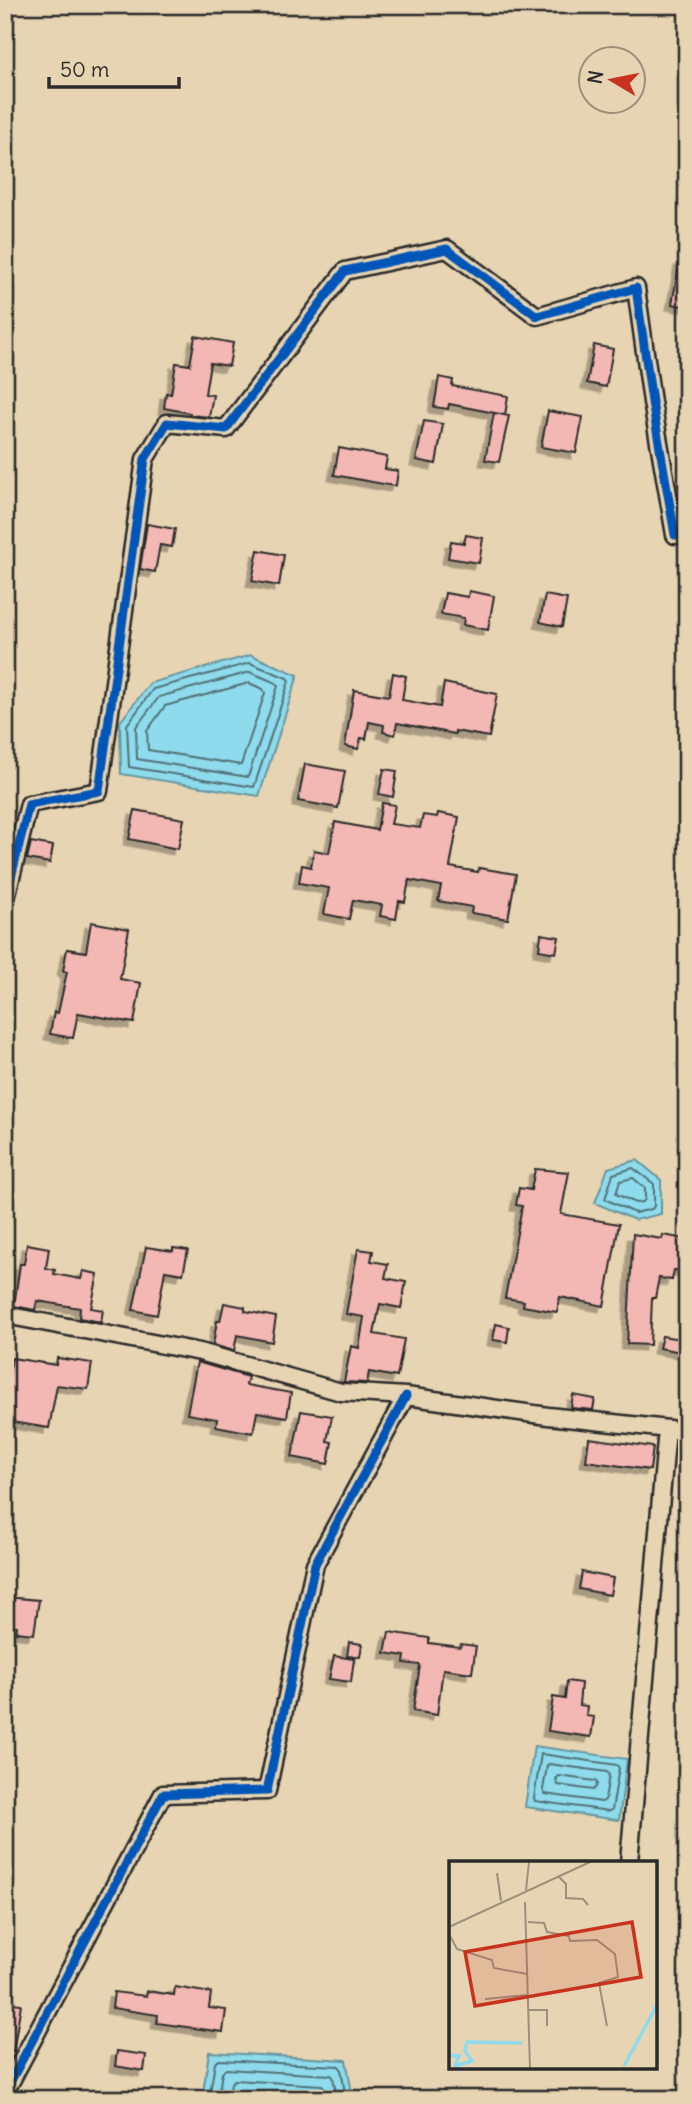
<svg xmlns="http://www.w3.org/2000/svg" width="692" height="2104" font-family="Delius,sans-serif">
	<defs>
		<filter id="shadow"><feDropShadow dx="-5.5" dy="5.5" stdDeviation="0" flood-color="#0004"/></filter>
	</defs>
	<rect width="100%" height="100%" fill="#e7d4b2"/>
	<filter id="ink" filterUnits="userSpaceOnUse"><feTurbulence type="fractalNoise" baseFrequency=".0143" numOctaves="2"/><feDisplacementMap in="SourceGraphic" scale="14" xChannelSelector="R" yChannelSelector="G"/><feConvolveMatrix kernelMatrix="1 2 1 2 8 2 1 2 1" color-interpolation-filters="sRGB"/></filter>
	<g filter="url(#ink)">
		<!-- water -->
		<path fill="#8ddbec" stroke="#66959f" stroke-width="2" d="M251,655l47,20 -39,121 -138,-22 -1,-52 30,-39z
			M637,1160l24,20v34l-26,6 -40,-17 13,-35z
			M534,1746l93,13 -8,61 -94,-13z
			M209,2052l137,8 7,39h-151z"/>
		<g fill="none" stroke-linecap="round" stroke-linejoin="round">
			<!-- shore -->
			<path stroke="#527178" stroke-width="2" d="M250,663l37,15 2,3 -35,106 -125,-20 -2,-42 26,-36z
				M250,672l26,11 2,3 -30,91 -111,-18 -1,-32 23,-30z
				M249,683l14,6 2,4 -24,72 -93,-15 -1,-19 18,-25z
				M633,1168l21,16v22l-2,3 -17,4 -30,-14 8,-25z
				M633,1178l12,10v11l-2,3 -7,1 -20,-9 4,-13z
				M541,1754l76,11 2,3 -7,42 -3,1 -74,-10 -1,-3z
				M549,1764l58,8 2,3 -4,25 -3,2 -57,-8 -2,-4 4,-24z
				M559,1776l36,5 2,2 -1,4 -3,3 -35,-5 -2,-6z
				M209,2099l6,-36 3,-3 121,6 2,3 5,30
				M218,2099l4,-27 4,-3 105,6 2,2 4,22
				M229,2099l2,-16 3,-3 88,5 2,2 2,12"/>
		</g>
		<!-- building -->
		<path fill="#f3b7b4" stroke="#2b2b2b" stroke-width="2" filter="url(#shadow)" d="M680,261l7,1v45l-15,-3z
			M195,336l38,7 -4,23 -19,-3 -5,31 8,1 -4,22 -19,-2v-2l-26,-5 2,-15 5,1 5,-31 14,2z
			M594,345l19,4 -7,38 -19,-4z
			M439,377l14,3 -1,6 56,10 -3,19 -56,-11 -1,5 -14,-2z
			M548,411l35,6 -7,36 -35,-6z
			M494,413l15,3 -10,46 -14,-2z
			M424,421l19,3 -7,40 -20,-4z
			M339,448l48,9 -2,12 13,2 -2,14 -2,1 -60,-11z
			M147,524l28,5 -3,18 -12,-2 -5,27 -15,-3z
			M466,535l17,3 -4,25 -31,-5 3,-17 13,2z
			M258,550l26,5 -5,31 -27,-5z
			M469,591l25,5 -6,34 -25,-5 1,-7 -23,-4 4,-21 23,4z
			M545,595l22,4 -5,28 -22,-5z
			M393,673l13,3 -4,24 38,7 4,-24 53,11 -8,43 -34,-6v3l-58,-11 -2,12 -12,-3 1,-7 -15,-3 -3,17 -5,-1 -3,11 -13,-3 9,-56 35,6z
			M305,764l40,7 -7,37 -40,-7z
			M384,769l13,2 -4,26 -14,-3z
			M382,803l13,2 -4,19 29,4 3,-13 14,2 1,-4 21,4 -9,50 28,5 1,-4 37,6 -8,45 -37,-6 1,-6 -34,-6 3,-15 -32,-6 -4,22 -6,-1 -3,18 -16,-3 2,-11 -29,-5 -4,19 -25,-5 5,-26 -30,-5 3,-18 9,2 3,-17 15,3 6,-31 42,8z
			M135,810l49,9 -6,30 -49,-10z
			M31,842l22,4 -3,17 -23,-4z
			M91,922l38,7 -9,50 21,4 -7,40 -56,-10 -5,25 -23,-4 4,-22 4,1 9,-41 -4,-1 4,-22 19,3z
			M541,934l18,3 -3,16 -17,-3z
			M535,1169l34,3 -8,42 58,10 -15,82 -44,-9 -3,15 -34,-6 1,-5 -19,-3 17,-92 -6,-1 3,-17 12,2z
			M633,1234l29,5 1,-4 22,4 -1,5 3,1v27l-13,-2 -2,10 -13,-2 -4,20h-3l-2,47 -23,-1z
			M27,1244l22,4 -3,20 9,2 -1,4 27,5 2,-8 15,3 -7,34 12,2 -2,12 -22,-4 1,-10 -43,-7 -2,9 -21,-4 6,-42h4z
			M146,1247l27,4v-3l15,2 -5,24 -18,-3 -8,44 -24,-5z
			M358,1249l15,2 -2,10 17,3 -3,14 21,4 -5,26 -21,-4 -6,30 30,5 -7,38 -28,-5 -2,11 -23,-1 7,-36 8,2 5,-31 -18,-3z
			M224,1303l21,4v4l31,6 -4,25 -35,-7 -3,16 -21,-6 4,-24h3z
			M496,1324l13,3 -2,15 -14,-2z
			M662,1336l25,4v13l-28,-5z
			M12,1358l44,7 1,-7 35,5 -4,26 -31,-4 -8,43 -44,-7v-24z
			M197,1362l51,15 -2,8 45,8 -4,24 -30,-5 -4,21 -37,-7 1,-7 -30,-5z
			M573,1395l22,4 -2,11 -22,-2z
			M301,1411l31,5 -5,25 5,1 -4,22 -36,-7z
			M589,1438l64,9 -3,23 -64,-9z
			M582,1572l31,6 -3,17 -31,-6z
			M5,1597l34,3 -5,34 -18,-2 1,-6 -12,-2z
			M389,1632l40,6v5l31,4 1,-3 15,2 -4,27 -29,-4 -6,46 -24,-4 7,-46 -16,-2 1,-7 -20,-3z
			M349,1642l13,2 -2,13 -13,-1z
			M334,1656l20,3 -3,23 -22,-3z
			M567,1681l14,2 -2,22 8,1 -1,10 8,1 -3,20 -43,-6 5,-34 12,2z
			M175,1987l36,6 -2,15 17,2 -3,22 -66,-9 1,-8 -46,-7 2,-16 32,4 1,-5 27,4z
			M5,2002l16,2 -8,48 -8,-1z
			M117,2051l29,4 -2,16 -29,-5z"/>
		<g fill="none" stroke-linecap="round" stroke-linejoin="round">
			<!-- street casing -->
			<g stroke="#2b2b2b" stroke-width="21">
				<path id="street" d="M5,902l24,-98 70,-13 46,-332 22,-36 59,6 119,-158 102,-22 90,67 99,-28 16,114 23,133 12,-1
					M5,1315l195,37 141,40 65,4 142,20 139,15
					M629,1862l38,-433
					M5,2092l158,-298 104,-3 48,-227 91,-168"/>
			</g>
			<!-- street -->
			<use href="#street" stroke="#e7d4b2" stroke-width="16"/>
			<!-- cycleway casing -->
			<g stroke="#e7d4b2" stroke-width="13">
				<path id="cycleway" d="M5,902l24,-98 70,-13 46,-332 22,-36 59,6 119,-158 102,-22 90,67 99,-28 16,114 23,133 12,-1
					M5,2092l158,-298 104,-3 48,-227 91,-168"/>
			</g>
			<!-- cycleway -->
			<use href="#cycleway" stroke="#0057b8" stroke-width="9"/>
		</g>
	</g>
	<!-- overview -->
	<g transform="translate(449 1861)">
		<rect width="208" height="208" fill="#e7d4b2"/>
		<path fill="none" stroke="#8ddbec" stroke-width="3.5" d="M0,194l10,1 -4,10 4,3M6,205l17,-5 -7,-10 2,-9 55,1M175,205l34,-63"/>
		<path fill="none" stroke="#9c907c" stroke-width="2" d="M48,12l4,28M110,16l7,7v14l17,1 5,6M77,29l3,-28M76,41l5,167M79,61l16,1 3,9 22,4 1,5 27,-1 18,14 3,23 -19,6 8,43M0,66l141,-65M0,73l8,15 35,11 2,8 33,6M36,138l43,-4M80,149h18v16"/>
		<path fill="#c8321e" fill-opacity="0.15" stroke="#c8321e" stroke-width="3.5" d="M183,61l9,55 -166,29 -10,-54z"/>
		<rect width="208" height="208" fill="none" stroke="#2b2b2b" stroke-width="3.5"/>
	</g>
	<!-- margin -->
	<rect width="692" height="2104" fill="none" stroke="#e7d4b2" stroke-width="28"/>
	<rect x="14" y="14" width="664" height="2076" fill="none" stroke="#2b2b2b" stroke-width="2.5" filter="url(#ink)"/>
	<!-- north arrow -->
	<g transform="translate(612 80) rotate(280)"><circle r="33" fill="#e7d4b2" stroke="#9c907c" stroke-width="2"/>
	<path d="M0-5L12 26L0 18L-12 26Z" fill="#c8321e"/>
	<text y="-10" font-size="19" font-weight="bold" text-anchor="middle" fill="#2b2b2b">N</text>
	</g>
	<!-- scale -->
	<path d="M49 77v10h130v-10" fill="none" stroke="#2b2b2b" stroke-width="3.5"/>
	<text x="60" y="77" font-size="21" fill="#2b2b2b" stroke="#e7d4b2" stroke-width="5" paint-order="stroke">50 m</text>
</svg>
